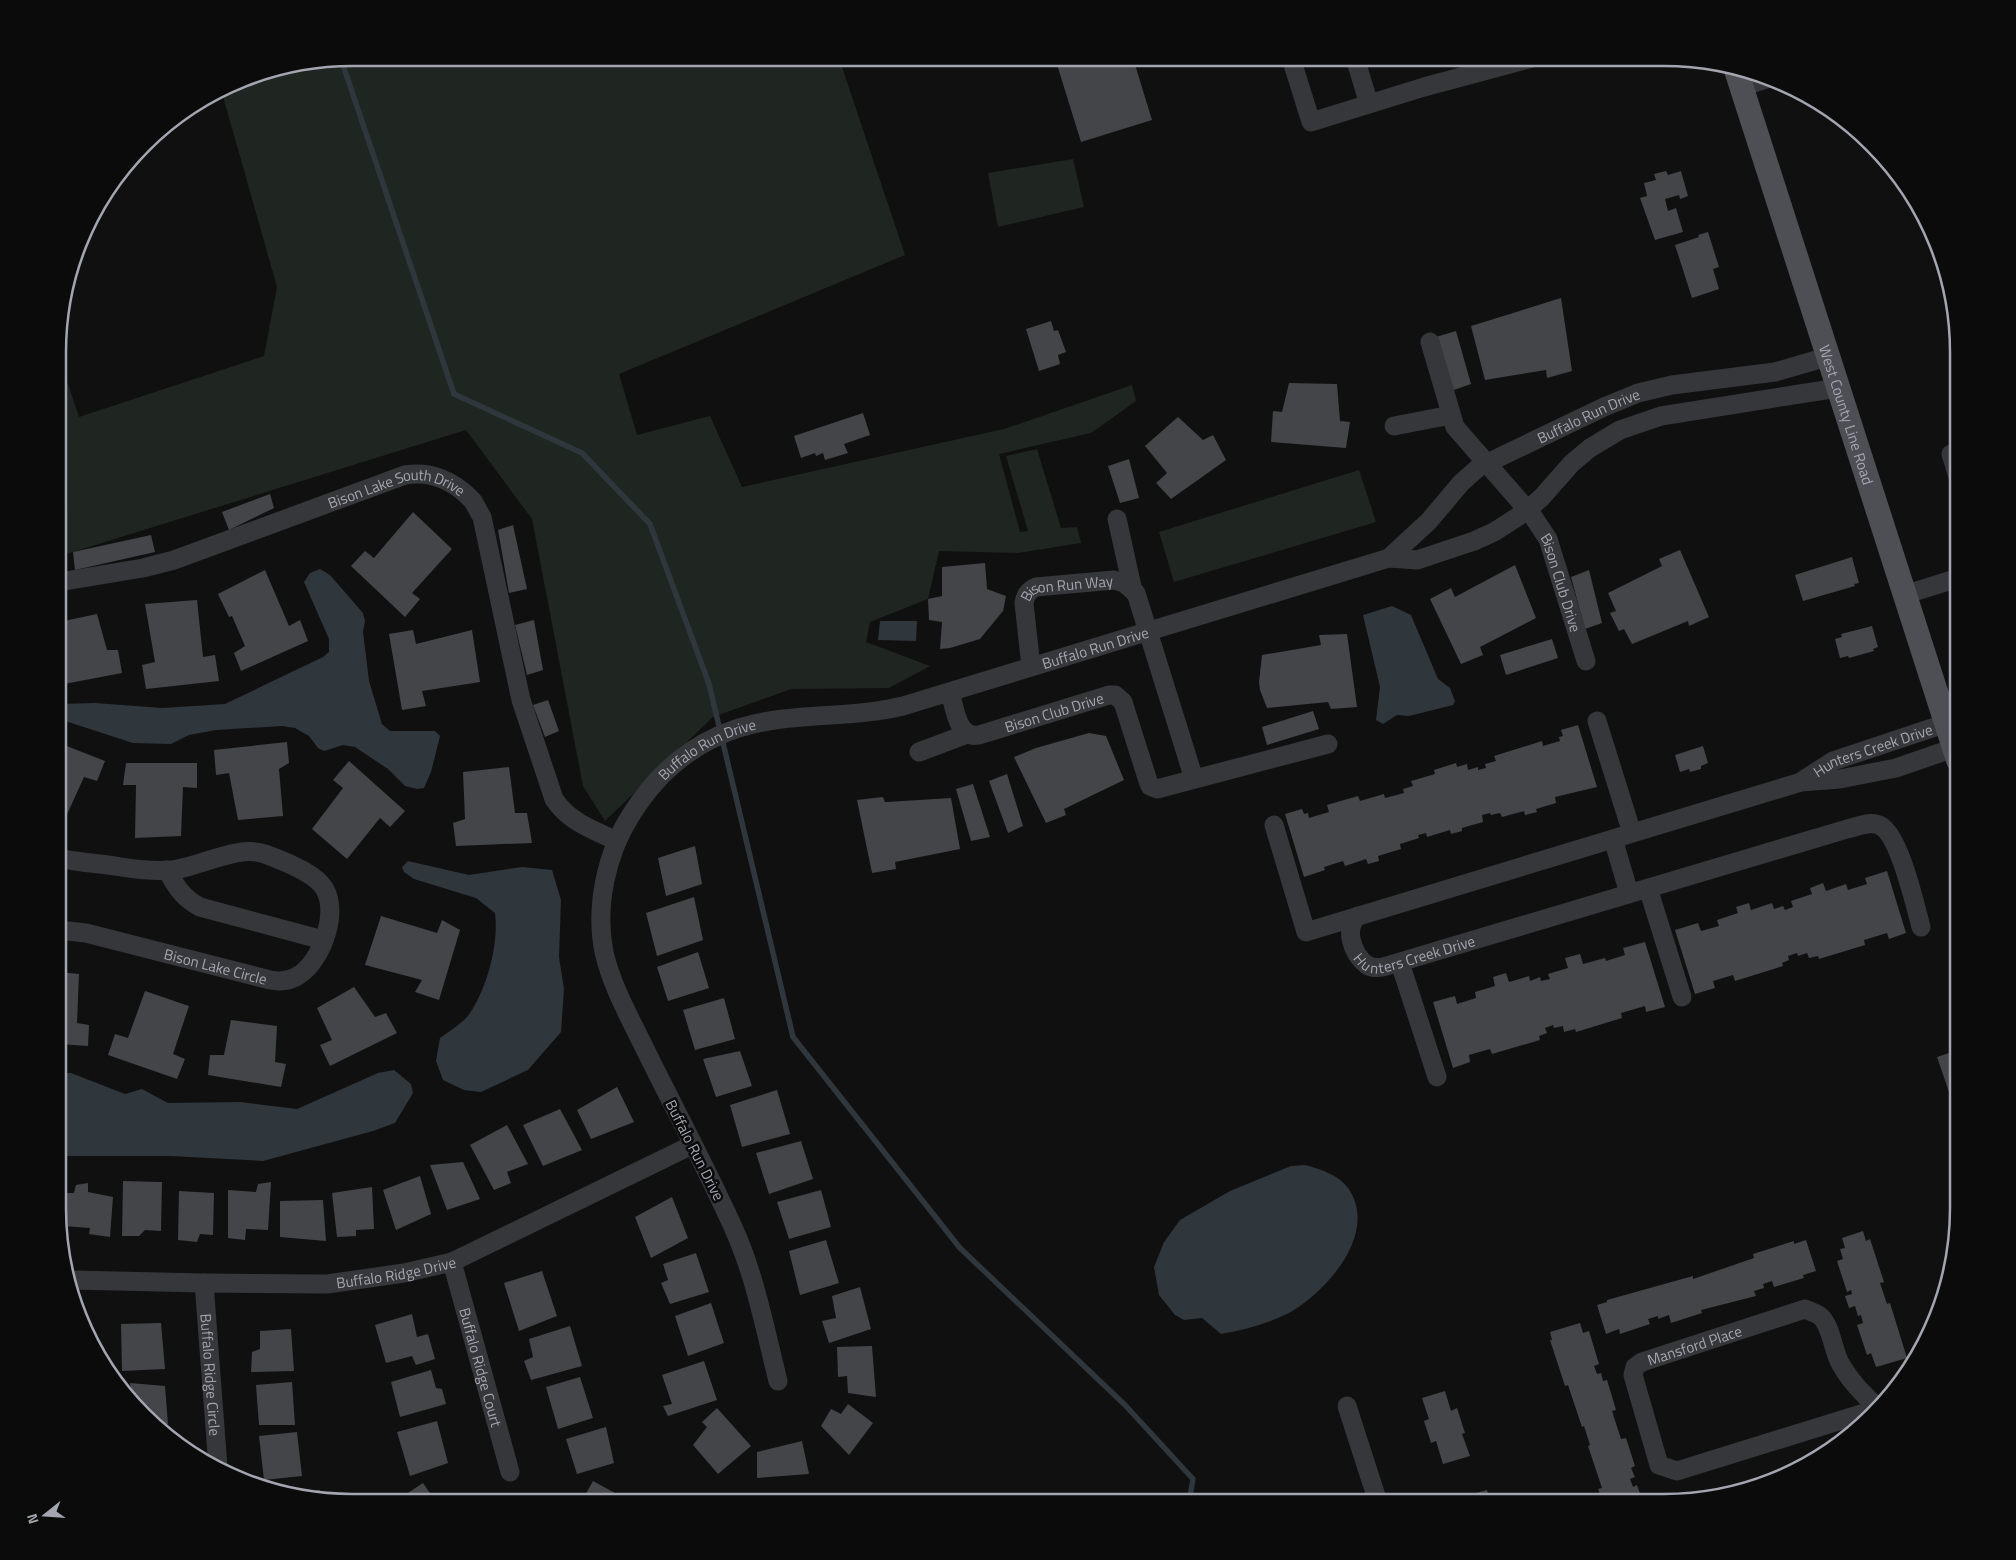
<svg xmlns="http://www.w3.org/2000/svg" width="2016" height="1560" font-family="'Titillium Web',sans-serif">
	<rect width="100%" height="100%" fill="#101011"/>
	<!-- green -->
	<path fill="#1f2520" d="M352,58h487l66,197 -286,119 18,61 73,-19 32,71 262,-58 128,-44 4,16 -45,32 -92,21 21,78 8,-1 -22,-75 31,-7 24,79 16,-1 4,16 -63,10 -79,-2 -11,48 -58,23 -4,20 64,24 -41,22 -98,1 -78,28 -108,104 -22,-35 -51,-267 -66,-89 -406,126v-195l19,56 185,-61 13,-69 -55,-194 35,-20z
		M1073,159l11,48 -86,20 -10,-54z
		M1359,470l17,52 -202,60 -15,-50z"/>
	<!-- water -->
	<path fill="#2f363c" d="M320,569l10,6 33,38 2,8 -2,11 6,49 13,43 8,7h45l5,5 -9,36 -7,16 -7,1 -12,-3 -17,-17 -33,-22 -12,-2 -19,6 -6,-3 -9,-12 -14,-8 -13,-2 -66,4 -27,5 -18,9 -38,-1 -74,-24v-15l36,-1 67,5 63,-4 98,-47 6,-5v-13l-25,-57 6,-9z
		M1392,606l19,9 27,64 12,9 5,13 -2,4 -44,11 -12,-1 -14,9 -7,-4 4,-33 -17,-72z
		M880,621h37l-1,20 -38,-1z
		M408,861l61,14 53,-8 30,3 9,30 -2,57 5,32 -3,43 -33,38 -47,22 -17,-2 -21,-10 -7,-19 4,-23c10,-7 23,-15 30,-25 17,-25 29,-69 25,-100l-19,-15 -62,-19 -10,-7 -2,-5z
		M394,1070l17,14 2,9 -18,30 -22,8 -110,30 -92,-5h-113v-83h13l54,21 17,-5 26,14 72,-1 57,7 81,-36z
		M1305,1165c15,4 34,10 43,23 32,45 -23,106 -61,126 -21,10 -43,16 -66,20l-19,-16 -18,2 -9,-5 -16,-20 -5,-28 10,-25 16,-22 50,-29 61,-25z"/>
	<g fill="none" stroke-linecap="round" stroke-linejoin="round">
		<!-- stream -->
		<path stroke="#2f363c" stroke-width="5.5" d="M341,59l113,335 128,59 68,71 59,160 84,353 167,211 165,157 68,74 -4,23"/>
	</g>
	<!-- building -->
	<path fill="#444549" d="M1055,58h78l19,62 -71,22z
		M1666,171l2,4 13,-4 7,25 -8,3 -1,-4 -14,4 3,12 8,-3 7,24 -28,8 -15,-42 7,-2 -3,-13 12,-3 -2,-6z
		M1708,232l11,35 -6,2 6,20 -27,9 -17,-53 24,-8 -1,-2z
		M1561,298l11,73 -25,7 -1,-8 -61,10 -14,-54z
		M1051,321l3,10 4,-1 8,22 -8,3 2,9 -21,7 -13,-42z
		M1456,331l15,53 -17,6 -18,-53z
		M1289,383l48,1 3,37 10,1 -4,26 -75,-6 2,-31 9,1z
		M863,413l7,22 -26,9 4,9 -23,7 -2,-7 -7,3 -1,-3 -14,5 -7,-22z
		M1178,417l25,23 10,-5 13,25 -55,39 -15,-16 11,-10 -22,-27z
		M1129,459l10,39 -19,5 -12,-37z
		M270,494l4,14 -45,22 -7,-18z
		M413,512l39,37 -40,44 8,6 -15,18 -54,-51 14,-15 9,7z
		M513,525l14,64 -18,4 -11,-63z
		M151,535l4,17 -80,18 -2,-18z
		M1680,550l29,67 -20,9 -1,-5 -56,23 -8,-15 -5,2 -9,-18 6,-2 -8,-18 54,-27 -3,-7z
		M1852,557l7,26 -5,1 1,2 -52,15 -8,-26z
		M985,563l2,26 19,7 -3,15 -23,28 -30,9 -10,1 2,-27 -13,-2 -1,-21 14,-3v-29z
		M1515,565l21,53 -56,29 3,8 -22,9 -31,-65 21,-11 4,9z
		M265,570l24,56 11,-6 8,21 -67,30 -7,-18 11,-7 -13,-30 -3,1 -11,-23z
		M1589,570l13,53 -17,6 -14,-52z
		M197,600l6,57 12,-2 4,26 -73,8 -4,-24 13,-3 -10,-58z
		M97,614l10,36h11l4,23 -63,12v-63z
		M534,620l9,50 -16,5 -12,-50z
		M1872,626l6,21 -5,2 1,2 -25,7 -1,-2 -8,2 -5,-19 7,-2 -1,-3z
		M413,630l3,14 56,-14 8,52 -58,9 4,15 -24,4 -13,-76z
		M1347,634l10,73 -26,2 -3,-7 -61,6 -7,-18 -1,-8 3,-27 59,-10 -2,-10z
		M1552,639l6,19 -52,17 -6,-20z
		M548,700l11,31 -14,6 -12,-32z
		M1313,711l6,18 -52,16 -5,-18z
		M1578,725l19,62 -42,10 1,6 -20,6 1,3 -12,3 -1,-4 -22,6 -2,-4 -9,2 -1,-2 -8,2 1,7 -21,6v3l-11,3 -1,-4 -23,7 -1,-4 -8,2 1,3 -19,6 1,5 -23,7 1,5 -11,3 -2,-5 -21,7 -2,-5 -19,6 1,3 -21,7 -19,-63 17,-5 2,5 4,-1 1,5 20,-6 -2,-7 31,-9 2,5 24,-7 1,4 19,-5 -1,-4 10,-3 -2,-5 24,-7 -1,-4 22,-7 1,4 10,-3 1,6 10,-3v3l8,-2 -1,-4 11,-3 -2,-5 48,-15 1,5 17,-5 -1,-4 4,-1 -2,-6z
		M1089,733l17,3 18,44 -60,29 2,6 -20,8 -32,-66 22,-9z
		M287,742l2,21 -10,6 4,47 -45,4 -9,-47 -13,2 -2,-25z
		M59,743l46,18 -8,20 -13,-4 -20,44 -5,-2z
		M1703,746l5,17 -7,3v3l-11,3 -1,-3 -9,3 -5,-17z
		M349,761l56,50 -15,16 -10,-9 -33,41 -35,-30 31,-41 -10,-8z
		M126,763h71v25l-14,-1 -2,49 -46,2 1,-53h-13z
		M509,767l6,46h12l5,30 -76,3 -3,-23 12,-4 -2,-47z
		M1007,774l16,52 -15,7 -19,-52z
		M973,784l17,53 -19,4 -15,-52z
		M883,797l2,5h2l64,-4 9,51 -65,13 1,7 -24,4 -15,-73z
		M695,846l7,38 -36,12 -8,-38z
		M1887,871l19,62 -17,6 -2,-6 -23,7 1,5 -46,14 -1,-3 -9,2 -2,-5 -9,3 -1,-3 -9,3 1,4 -7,3 1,3 -48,15 -2,-6 -20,6 2,7 -20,6 -20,-64 23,-7 3,8 18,-5 -2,-6 21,-7 -2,-6 13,-4 2,7 21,-7 2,6 9,-3 2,4 8,-3 -2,-6 21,-7 -2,-6 13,-5 3,8 20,-7 2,6 19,-6 -2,-6z
		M694,897l9,43 -46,16 -11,-43z
		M381,916l56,17 5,-13 18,10 -21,70 -24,-8 7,-12 -57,-15z
		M1645,942l20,65 -19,5 -1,-6 -24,7 1,5 -46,14 -1,-3 -11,3 -1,-6 -9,2 -1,-3 -8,3 2,5 -8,3 1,4 -48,14 -2,-5 -21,6 1,7 -17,6 -20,-66 22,-6 2,8 19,-6 -1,-6 20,-6 -2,-9 13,-4 3,9 20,-6 1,5 10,-4 1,4 9,-2 -2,-5 20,-6 -3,-10 15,-4 3,10 22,-6 1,3 19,-6 -2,-7z
		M698,952l11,36 -41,13 -11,-34z
		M59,972l20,2 -2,49 12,2 -1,21 -29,-2z
		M354,987l21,30 11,-4 11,20 -67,33 -10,-21 12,-5 -15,-32z
		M145,991l44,15 -16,48 12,5 -8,20 -69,-24 7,-21 13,4z
		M724,998l11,41 -40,11 -12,-40z
		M231,1020l46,6 -2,36 11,2 -5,23 -73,-12 2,-20h14z
		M1958,1050v39l-9,3 -12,-35z
		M740,1051l12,35 -36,11 -13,-38z
		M617,1087l17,35 -43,17 -14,-29z
		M777,1090l13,44 -48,13 -12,-42z
		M560,1109l22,41 -39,16 -20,-41z
		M507,1125l21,39 -21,8 4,11 -17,7 -24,-45z
		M801,1141l12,38 -44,15 -13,-41z
		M463,1162l17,37 -33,11 -17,-45z
		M420,1176l11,38 -35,16 -13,-40z
		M123,1181l39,1 -1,49 -16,-1 -6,6h-17z
		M271,1182l-3,48 -22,-1 -1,11 -17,-2v-48l28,2 2,-8z
		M88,1183v9l25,5 -3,40 -21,-3 1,-6 -27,-2 3,-33h8l2,-8z
		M372,1187l2,42 -18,1v6l-19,1 -5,-44z
		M821,1190l10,37 -42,12 -12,-37z
		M179,1191l35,2 -1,42 -13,-1 -3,8 -19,-2z
		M672,1197l16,41 -37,20 -16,-41z
		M323,1200l3,41 -46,-4v-36z
		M1863,1231l3,10 4,-2 14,43 -4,1 7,21 3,-1 17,55 -31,9 -5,-14 -4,2 -10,-30 6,-2 -2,-8 -3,1 -3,-10 -6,2 -4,-12 7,-2 -1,-4 -4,2 -10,-31 6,-2 -3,-10 5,-1 -3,-10z
		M826,1240l13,43 -39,12 -11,-44z
		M1806,1240l10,31 -13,4 1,3 -30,9 -2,-6 -9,3 1,4 -10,3 2,5 -55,14 1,3 -31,10 -2,-8 -11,4v-3l-10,3 2,5 -30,10 -1,-5 -13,5 -9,-29 10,-3v-2l86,-24v3l61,-21 -1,-4 41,-13v3z
		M696,1253l13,39 -39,12 -9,-21 7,-3 -5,-16z
		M542,1271l15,45 -38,15 -15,-48z
		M860,1287l11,42 -42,14 -7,-22 14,-3 -4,-22z
		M711,1303l13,40 -36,13 -13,-40z
		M412,1314l5,23 11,-3 7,25 -19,6 -4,-9 -26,7 -11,-38z
		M161,1323l4,46 -43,2 -1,-47z
		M1580,1323l3,10 6,-2 10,33 -5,2 3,8 4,-1 2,8 4,-1 9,30 -4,1 9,28 5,-1 9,28 -4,2 4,9 -5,2 3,8 4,-2 6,17h-40l-5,-13 4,-1 -14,-42 2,-1 -6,-19 -2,1 -14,-42 -3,1 -15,-46h2l-2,-8z
		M570,1326l12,40 -51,14 -7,-19 9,-4 -4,-18z
		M291,1329l3,42 -43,1 1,-20 8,-3v-18z
		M872,1346l4,51 -28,-4 -1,-17 -9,1 -1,-30z
		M704,1361l13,39 -49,16 -5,-10 9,-2 -10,-29z
		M431,1370l5,18 6,1 4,15 -46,13 -9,-35z
		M580,1377l13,41 -35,11 -12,-42z
		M292,1382l3,43h-36l-3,-40z
		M130,1383l35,3 3,38 -15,-1 -21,-27z
		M1445,1391l6,20 6,-3 8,25 -3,1 8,22 -27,8 -7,-23 -5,2 -7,-22 5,-2 -7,-21z
		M848,1404l25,19 -24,32 -28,-29 10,-17 10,5z
		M717,1408l34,38 -33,28 -25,-29 14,-18 -5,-5z
		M437,1421l11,42 -38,13 -13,-44z
		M606,1427l8,36 -37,11 -11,-35z
		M297,1432l5,44 -38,4 -5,-44z
		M802,1441l7,33 -52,4v-26z
		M1802,1466l-8,6 -19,7 -1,-4z
		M1769,1478l1,3 -48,16 -17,1 11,-4 -1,-3 28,-9 1,4z
		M593,1481l22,12 -4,9h-38l4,-9 7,4z
		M423,1483l13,19h-42z
		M320,1490l1,9 -29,-6v-1z
		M1487,1490l4,12h-28l-2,-5z"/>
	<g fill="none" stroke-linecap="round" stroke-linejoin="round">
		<!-- minor -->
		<g stroke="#36373a" stroke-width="19">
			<path d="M1291,58l20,64 113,-35 108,-29"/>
			<path d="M1355,58l14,46"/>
			<path d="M1741,87l29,-9"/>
			<path id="s1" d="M1430,342l25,85 77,88 16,24 38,122"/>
			<path d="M1394,426l57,-11"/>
			<path d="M1951,454l7,23"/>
			<path d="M1117,519l16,72"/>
			<path id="s2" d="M1389,558l40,-37 32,-38 18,-16 125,-60 34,-14 34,-8 103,-13 52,-15"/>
			<path id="s3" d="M59,582l84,-14 31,-8 231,-85c26,-4 49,6 67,25 4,5 6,11 10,17l39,183 33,99c15,23 39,31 63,42"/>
			<path d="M1904,595l54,-17"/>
			<path id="s4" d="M1031,667l-7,-64c1,-8 5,-13 12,-16l78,-7 10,3 12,10 58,186"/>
			<path id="s5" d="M950,692c5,16 7,47 29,43l130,-40h6l8,7 25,79 2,5 7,3 171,-45"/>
			<path d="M1597,721l35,112"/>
			<path d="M919,752l48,-18"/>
			<path id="s6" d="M1802,781l31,-20 114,-38"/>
			<path d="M1274,825l32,107 495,-150 39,-3 56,-11 58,-20"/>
			<path d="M1613,839l16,54"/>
			<path d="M167,870c9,17 16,28 33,37l123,33"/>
			<path d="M1648,888l34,109"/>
			<path id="s7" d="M1358,916c-15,12 -5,39 9,49 5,3 10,3 16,2l464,-138c10,-2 23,-9 34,-3 19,11 34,79 40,101"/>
			<path id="s8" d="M59,930l27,3 184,47c10,2 20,1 29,-5 23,-14 43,-68 22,-91 -11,-13 -40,-24 -56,-30 -27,-10 -65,13 -93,16 -22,2 -43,-2 -64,-5 -16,-2 -33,-3 -49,-7"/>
			<path d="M1400,963l37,114"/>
			<path id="s9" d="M452,1262l58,210"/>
			<path id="s10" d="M72,1280l132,3 123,1 77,-11 48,-11 240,-117"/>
			<path id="s11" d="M204,1283l14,184"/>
			<path id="s12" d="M778,1381c-13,-52 -23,-106 -45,-154 -27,-60 -59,-119 -88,-178 -15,-31 -33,-62 -41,-97 -9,-45 2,-98 27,-137 21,-34 50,-62 87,-79 58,-27 124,-15 185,-30l486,-148 28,2 57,-19 20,-9 31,-20 16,-14 31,-35 18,-15 30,-18 41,-14 177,-28"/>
			<path d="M1347,1406l31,96"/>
			<path id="s13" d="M1877,1409l-200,62 -18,-6 -26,-90 2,-8 7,-5 163,-53c5,2 11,4 15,7 11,9 13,34 20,47 10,18 23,31 38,45"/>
		</g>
		<!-- major -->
		<path stroke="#4e4f54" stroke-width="24" id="s14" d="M1736,70l222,690"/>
	</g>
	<g text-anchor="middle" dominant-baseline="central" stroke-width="5" stroke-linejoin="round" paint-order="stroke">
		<!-- street labels -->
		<g font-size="15" fill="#a3a6b0" stroke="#0b0b0c">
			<text stroke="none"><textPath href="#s14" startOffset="362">West County Line Road</textPath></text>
			<text stroke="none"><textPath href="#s2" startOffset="249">Buffalo Run Drive</textPath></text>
			<text stroke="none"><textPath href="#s3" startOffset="354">Bison Lake South Drive</textPath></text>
			<text stroke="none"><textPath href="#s1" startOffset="280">Bison Club Drive</textPath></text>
			<text stroke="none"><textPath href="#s4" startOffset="115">Bison Run Way</textPath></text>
			<text stroke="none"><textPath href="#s12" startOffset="1116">Buffalo Run Drive</textPath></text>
			<text stroke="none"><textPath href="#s5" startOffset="136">Bison Club Drive</textPath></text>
			<text stroke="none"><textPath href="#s12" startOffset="711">Buffalo Run Drive</textPath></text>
			<text stroke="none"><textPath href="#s6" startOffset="78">Hunters Creek Drive</textPath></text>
			<text stroke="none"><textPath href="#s7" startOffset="105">Hunters Creek Drive</textPath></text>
			<text stroke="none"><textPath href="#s8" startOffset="161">Bison Lake Circle</textPath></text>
			<text transform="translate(695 1150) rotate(63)">Buffalo Run Drive</text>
			<text stroke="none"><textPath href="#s10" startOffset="325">Buffalo Ridge Drive</textPath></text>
			<text stroke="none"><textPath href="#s13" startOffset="394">Mansford Place</textPath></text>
			<text stroke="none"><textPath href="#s9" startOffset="109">Buffalo Ridge Court</textPath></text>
			<text stroke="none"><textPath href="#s11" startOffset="92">Buffalo Ridge Circle</textPath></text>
		</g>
	</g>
	<!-- crop -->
	<path d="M0 0H2016V1560H0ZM352 66H1664A286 286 0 0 1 1950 352V1208A286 286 0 0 1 1664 1494H352A286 286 0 0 1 66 1208V352A286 286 0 0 1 352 66Z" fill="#0b0b0c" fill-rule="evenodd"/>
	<path fill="none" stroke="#a3a6b0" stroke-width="2.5" d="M352 66H1664A286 286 0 0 1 1950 352V1208A286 286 0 0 1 1664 1494H352A286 286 0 0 1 66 1208V352A286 286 0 0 1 352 66Z"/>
	<!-- north arrow -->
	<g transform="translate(45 1515) rotate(253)" stroke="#0b0b0c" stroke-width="4" paint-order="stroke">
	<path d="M0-4L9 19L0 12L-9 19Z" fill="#a3a6b0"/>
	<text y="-8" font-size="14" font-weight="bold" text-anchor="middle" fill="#a3a6b0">N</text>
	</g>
</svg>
